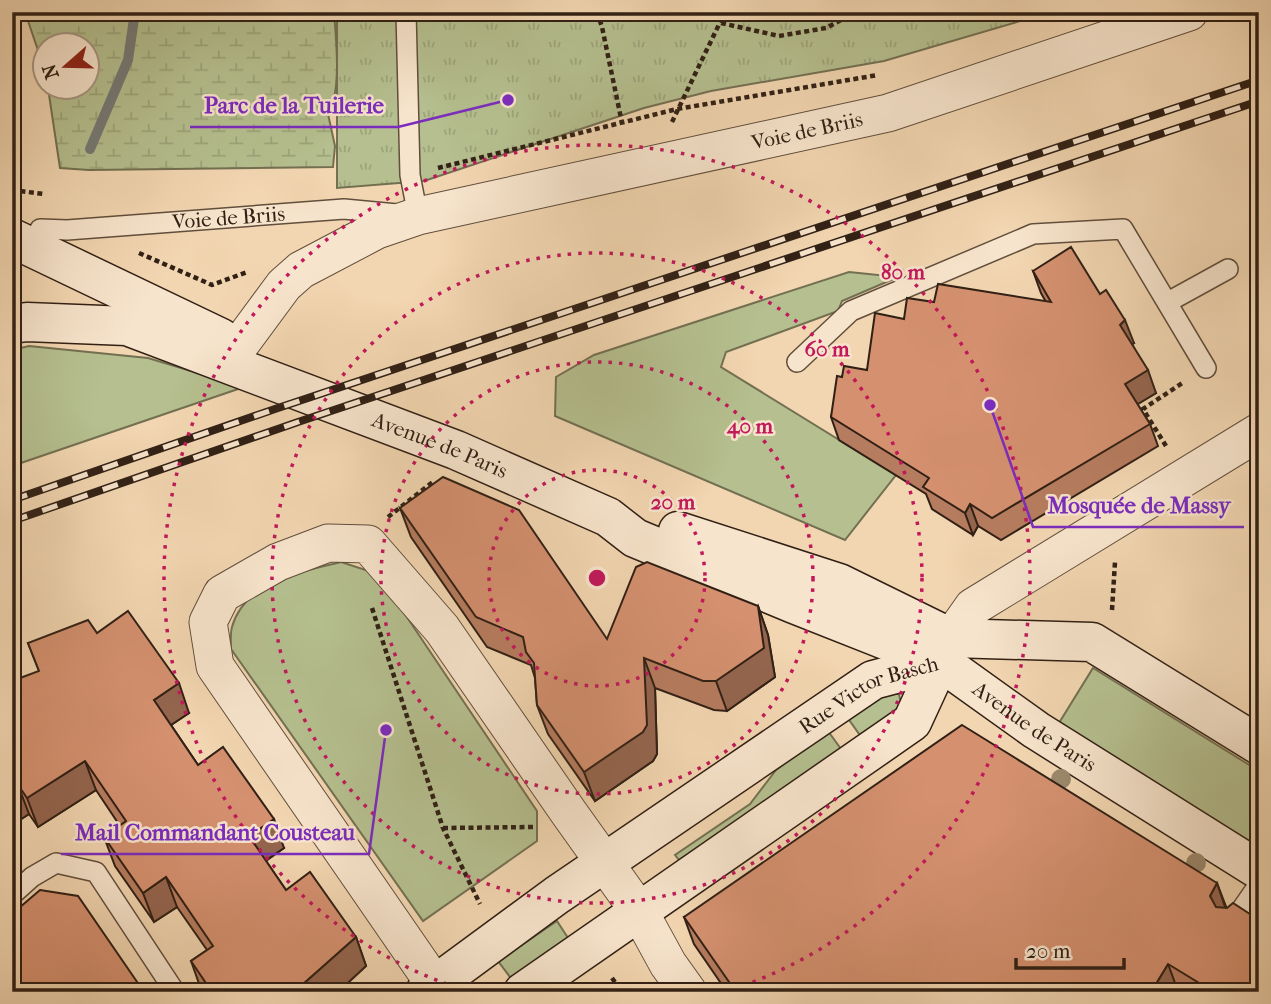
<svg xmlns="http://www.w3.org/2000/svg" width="1271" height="1004" font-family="'IM FELL French Canon',serif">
	<defs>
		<pattern id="wetland-marsh" width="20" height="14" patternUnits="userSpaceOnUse" patternTransform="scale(1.75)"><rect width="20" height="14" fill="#b5bf8f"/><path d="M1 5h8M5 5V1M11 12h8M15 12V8" fill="none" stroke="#9ca47a"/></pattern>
		<pattern id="park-tufts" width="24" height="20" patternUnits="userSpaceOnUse" patternTransform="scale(1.75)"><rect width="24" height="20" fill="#b5bf8f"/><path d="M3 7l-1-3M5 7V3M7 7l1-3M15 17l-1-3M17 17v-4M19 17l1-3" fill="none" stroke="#9ca47a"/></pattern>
	</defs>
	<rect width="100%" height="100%" fill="#f2d6b1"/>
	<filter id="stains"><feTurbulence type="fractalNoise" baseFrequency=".00286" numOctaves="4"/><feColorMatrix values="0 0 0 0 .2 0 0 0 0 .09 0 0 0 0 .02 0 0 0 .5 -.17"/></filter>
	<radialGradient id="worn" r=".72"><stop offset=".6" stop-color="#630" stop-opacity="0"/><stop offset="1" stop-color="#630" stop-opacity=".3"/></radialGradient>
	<!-- grass -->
	<path fill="#b5bf8f" stroke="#737052" stroke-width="2" d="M849,272l49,5 -56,24 -4,10 -112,41 -5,15 175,108 -51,65 -290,-124 1,-39 38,-22z
		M29,346l119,12 96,29 -232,79v-116z
		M341,562l37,12 159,237v30l-114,80 -192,-272c0,-6 -1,-15 1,-22 13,-46 69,-55 109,-65z
		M1093,668l166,103v76l-200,-124z
		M884,692l15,2 2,10 -8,13 -31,21 -15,-21z
		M828,731l13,18 -162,111 -4,-5 75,-51 26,-34z
		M557,921l13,20 -57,40 -15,-20z"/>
	<!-- wetland -->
	<path fill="url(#wetland-marsh)" stroke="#737052" stroke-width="2" d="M25,12h309c2,27 8,79 -6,102l7,32 -2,21 -244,3 -29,-2 -12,-80h40v-42h-42l-1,25z"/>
	<!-- park -->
	<path fill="url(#park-tufts)" stroke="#737052" stroke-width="2" d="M337,12h714l-167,49 -173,30 -67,17 -220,73 -87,7z"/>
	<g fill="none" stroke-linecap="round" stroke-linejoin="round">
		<!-- stream -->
		<path stroke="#757a77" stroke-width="10" d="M90,149l38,-89 7,-48"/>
		<!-- lane casing -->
		<g stroke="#614e3c" stroke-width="22">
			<g id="lane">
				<path id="s1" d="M40,229l27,1 277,-21 74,7 -8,-41 -4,-163"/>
				<path d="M1168,302l60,-33"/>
				<path d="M797,362l54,-51 182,-77 90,-5 83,139"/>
				<path d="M12,895l20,-18 24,-14 40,9 79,120"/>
				<path d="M1232,923l27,-39"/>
			</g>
		</g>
		<!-- street casing -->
		<g stroke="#614e3c" stroke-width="39">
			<g id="street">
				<path id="s2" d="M239,346l45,-61 17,-15 76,-40 41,-14 470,-103 301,-101"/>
				<path d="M951,638l22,-31 286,-175"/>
				<path d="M440,992l-225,-326 -7,-44 14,-28 56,-32 50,-19 40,1 74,85 127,184 70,98 29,53 20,28"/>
			</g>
		</g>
		<!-- secondary casing -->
		<g stroke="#312015" stroke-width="41">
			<g id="secondary">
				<path d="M12,238l209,100"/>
				<path id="s3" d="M12,324l15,-2 100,4 329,124 152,67 27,21 159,66 147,58 95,68 223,140"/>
				<path d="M678,531l161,52 112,55 141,4 167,103"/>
				<path id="s4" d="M425,992l132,-97 316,-215 68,-18"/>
				<path d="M523,992l389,-270 35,-76"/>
			</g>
		</g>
		<!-- path -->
		<path stroke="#312015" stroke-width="4.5" stroke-dasharray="5 3.5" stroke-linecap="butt" d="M597,12l5,15 20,96
			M941,12l15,4 7,-4
			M721,23l58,13 47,-8 30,-16
			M672,122l53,-110
			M438,168l239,-59 201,-34
			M12,190l32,4
			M139,253l73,32 35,-13
			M1166,446l-23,-37 41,-27
			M388,517l46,-36
			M372,608l71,220 37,76
			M1112,610l3,-48
			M443,828l92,-1
			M612,978l10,14"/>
		<!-- lane -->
		<use href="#lane" stroke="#f7e4cc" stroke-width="19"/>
		<!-- street -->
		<use href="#street" stroke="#f7e4cc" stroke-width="37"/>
		<!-- secondary -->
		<use href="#secondary" stroke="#f7e4cc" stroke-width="38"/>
		<!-- rail casing -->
		<g stroke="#312015" stroke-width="8">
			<path id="rail" d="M12,500l263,-91 984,-329
				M12,521l286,-99 961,-321"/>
		</g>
		<!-- rail -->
		<use href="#rail" stroke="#f7e4cc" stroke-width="5" stroke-dasharray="16" stroke-linecap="butt"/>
	</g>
	<!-- trees -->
	<g fill="#9a886c">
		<circle cx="1061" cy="779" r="10"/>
		<circle cx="1196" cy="863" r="10"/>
	</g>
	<!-- wall -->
	<path fill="#b67c5f" stroke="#312015" stroke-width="2" d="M1033,271l67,23 34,49 -2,1 24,49 -19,11 13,20 8,22 -157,94 -23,-14 -5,9 -41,-26 -6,-15 -87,-54 -8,-23 11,-40 25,-7 37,-51 30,-17h112l-5,-9z
		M400,508l207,131 151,-33 10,29 7,42 -48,34 -13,-1 -59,-22 2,66 -4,7 -58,40 -47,-67 -11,-29 -2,-27 -4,-13 -44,-18 -76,-110z
		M97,633l92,80 -18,12 27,40 86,83 -18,13 20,29 70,47 10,29 -28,26h-136l-11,-31 16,-11 -30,-43 -23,15 -39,-56 -11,-29 16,-11 -24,-36 -58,37 -9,-13 -17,11 27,-154 -11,-28z
		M1217,883l42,109h-532l-33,-48 -10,-27z"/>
	<!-- shaded-wall -->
	<path fill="#94654e" stroke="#312015" stroke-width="2" d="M1125,320l9,23 -6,4 -8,-22z
		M1148,370l8,23 -23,14 -8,-23z
		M970,504l8,22 -5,9 -8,-22z
		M758,606l10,29 7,42 -48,34 -11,-30z
		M644,658l11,30 2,66 -4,7 -58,40 -11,-29z
		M179,683l10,30 -24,16 -11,-29z
		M85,761l11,29 -58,37 -11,-29z
		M18,785l11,29 -17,11v-36z
		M274,819l10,29 -25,17 -10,-29z
		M166,877l11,30 -23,15 -11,-29z
		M1217,883l9,27 -6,13 -10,-27z
		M356,937l10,29 -28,26h-44z
		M1168,964l10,27 -27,1z"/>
	<!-- building -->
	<path fill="#d4906f" stroke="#312015" stroke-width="2" d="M1071,247l29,47 6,-4 19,30 -5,5 28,45 -23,14 25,40 -158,94 -22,-14 -5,9 -42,-26 6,-9 -98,-61 6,-41 5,1 2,-11 23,4 8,-57 29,6 3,-21 27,4 4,-18 113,18 -18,-31z
		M443,477l76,33 88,129 29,-72 11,-5 111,44 6,42 -48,33h-13l-59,-23 3,67 -4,7 -59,40 -47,-67 -3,-42 -8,-11 -3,-15 -47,-20 -76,-109z
		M128,611l51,72 -25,17 44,65 25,-18 51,72 -25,17 37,54 24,-18 46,65 -62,55h-82l-21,-31 22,-15 -47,-69 -23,16 -39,-56 22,-16 -41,-60 -58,37 -9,-13 -6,4v-108l27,-10 -11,-28 60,-23 9,13z
		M962,725l255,158 -7,13 6,11 11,1 6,-5 26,17v72h-45l-46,-28 -17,28h-415l-52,-75z
		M40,890l38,6 66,96h-132v-78z"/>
	<!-- distance rings -->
	<g fill="none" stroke="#c2185b" stroke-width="3.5" stroke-dasharray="3.5 7">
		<circle cx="597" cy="578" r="108"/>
		<circle cx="597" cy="578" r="216"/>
		<circle cx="597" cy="578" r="325"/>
		<path d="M467 991A433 433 0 1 1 727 991"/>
	</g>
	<g text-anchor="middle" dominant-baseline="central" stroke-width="5" stroke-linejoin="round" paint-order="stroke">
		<!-- street labels -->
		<g font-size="21" fill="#312015" stroke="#f7e4cc">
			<text stroke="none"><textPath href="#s2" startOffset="626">Voie de Briis</textPath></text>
			<text stroke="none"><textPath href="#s1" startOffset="189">Voie de Briis</textPath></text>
			<text stroke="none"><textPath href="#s3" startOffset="450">Avenue de Paris</textPath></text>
			<text stroke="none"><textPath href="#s4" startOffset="536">Rue Victor Basch</textPath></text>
			<text stroke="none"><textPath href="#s3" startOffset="1111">Avenue de Paris</textPath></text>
		</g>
	</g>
	<circle cx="597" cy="578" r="10" fill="#c2185b" stroke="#f7e4cc" stroke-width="3.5"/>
	<g font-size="21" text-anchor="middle" font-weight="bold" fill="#c2185b" stroke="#f7e4cc" stroke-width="5" stroke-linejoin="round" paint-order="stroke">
		<text x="903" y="279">80 m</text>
		<text x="827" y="356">60 m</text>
		<text x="750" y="433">40 m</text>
		<text x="673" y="509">20 m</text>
	</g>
	<!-- callouts -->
	<path fill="none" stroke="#7b2cbf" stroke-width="2.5" d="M508 100L398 127H190M990 405L1033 527H1244M386 730L369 854H61"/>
	<g fill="#7b2cbf" stroke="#f7e4cc" stroke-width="2.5">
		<circle cx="508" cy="100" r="7"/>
		<circle cx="990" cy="405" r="7"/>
		<circle cx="386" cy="730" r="7"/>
	</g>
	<g font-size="23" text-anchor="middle" font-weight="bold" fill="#7b2cbf" stroke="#f7e4cc" stroke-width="5" stroke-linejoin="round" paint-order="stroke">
		<text x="294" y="113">Parc de la Tuilerie</text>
		<text x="1139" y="513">Mosquée de Massy</text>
		<text x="215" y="840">Mail Commandant Cousteau</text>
	</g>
	<!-- margin -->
	<rect width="1271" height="1004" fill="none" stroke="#f2d6b1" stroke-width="42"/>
	<rect x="14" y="14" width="1243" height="976" fill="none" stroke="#312015" stroke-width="3.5"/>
	<rect x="21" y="21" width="1229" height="962" fill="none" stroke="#312015" stroke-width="2"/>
	<!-- north arrow -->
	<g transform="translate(66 66) rotate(250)"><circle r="33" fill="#f7e4cc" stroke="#a89683" stroke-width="2"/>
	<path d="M0-5L12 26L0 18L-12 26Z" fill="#8f2418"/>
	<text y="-10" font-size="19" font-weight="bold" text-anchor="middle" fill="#312015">N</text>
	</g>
	<!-- scale -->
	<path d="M1016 958v10h108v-10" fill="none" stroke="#312015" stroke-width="3.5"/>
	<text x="1026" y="958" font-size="21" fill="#312015" stroke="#f7e4cc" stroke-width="5" paint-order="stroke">20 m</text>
	<rect width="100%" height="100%" filter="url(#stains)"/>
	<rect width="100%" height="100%" fill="url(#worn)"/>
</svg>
